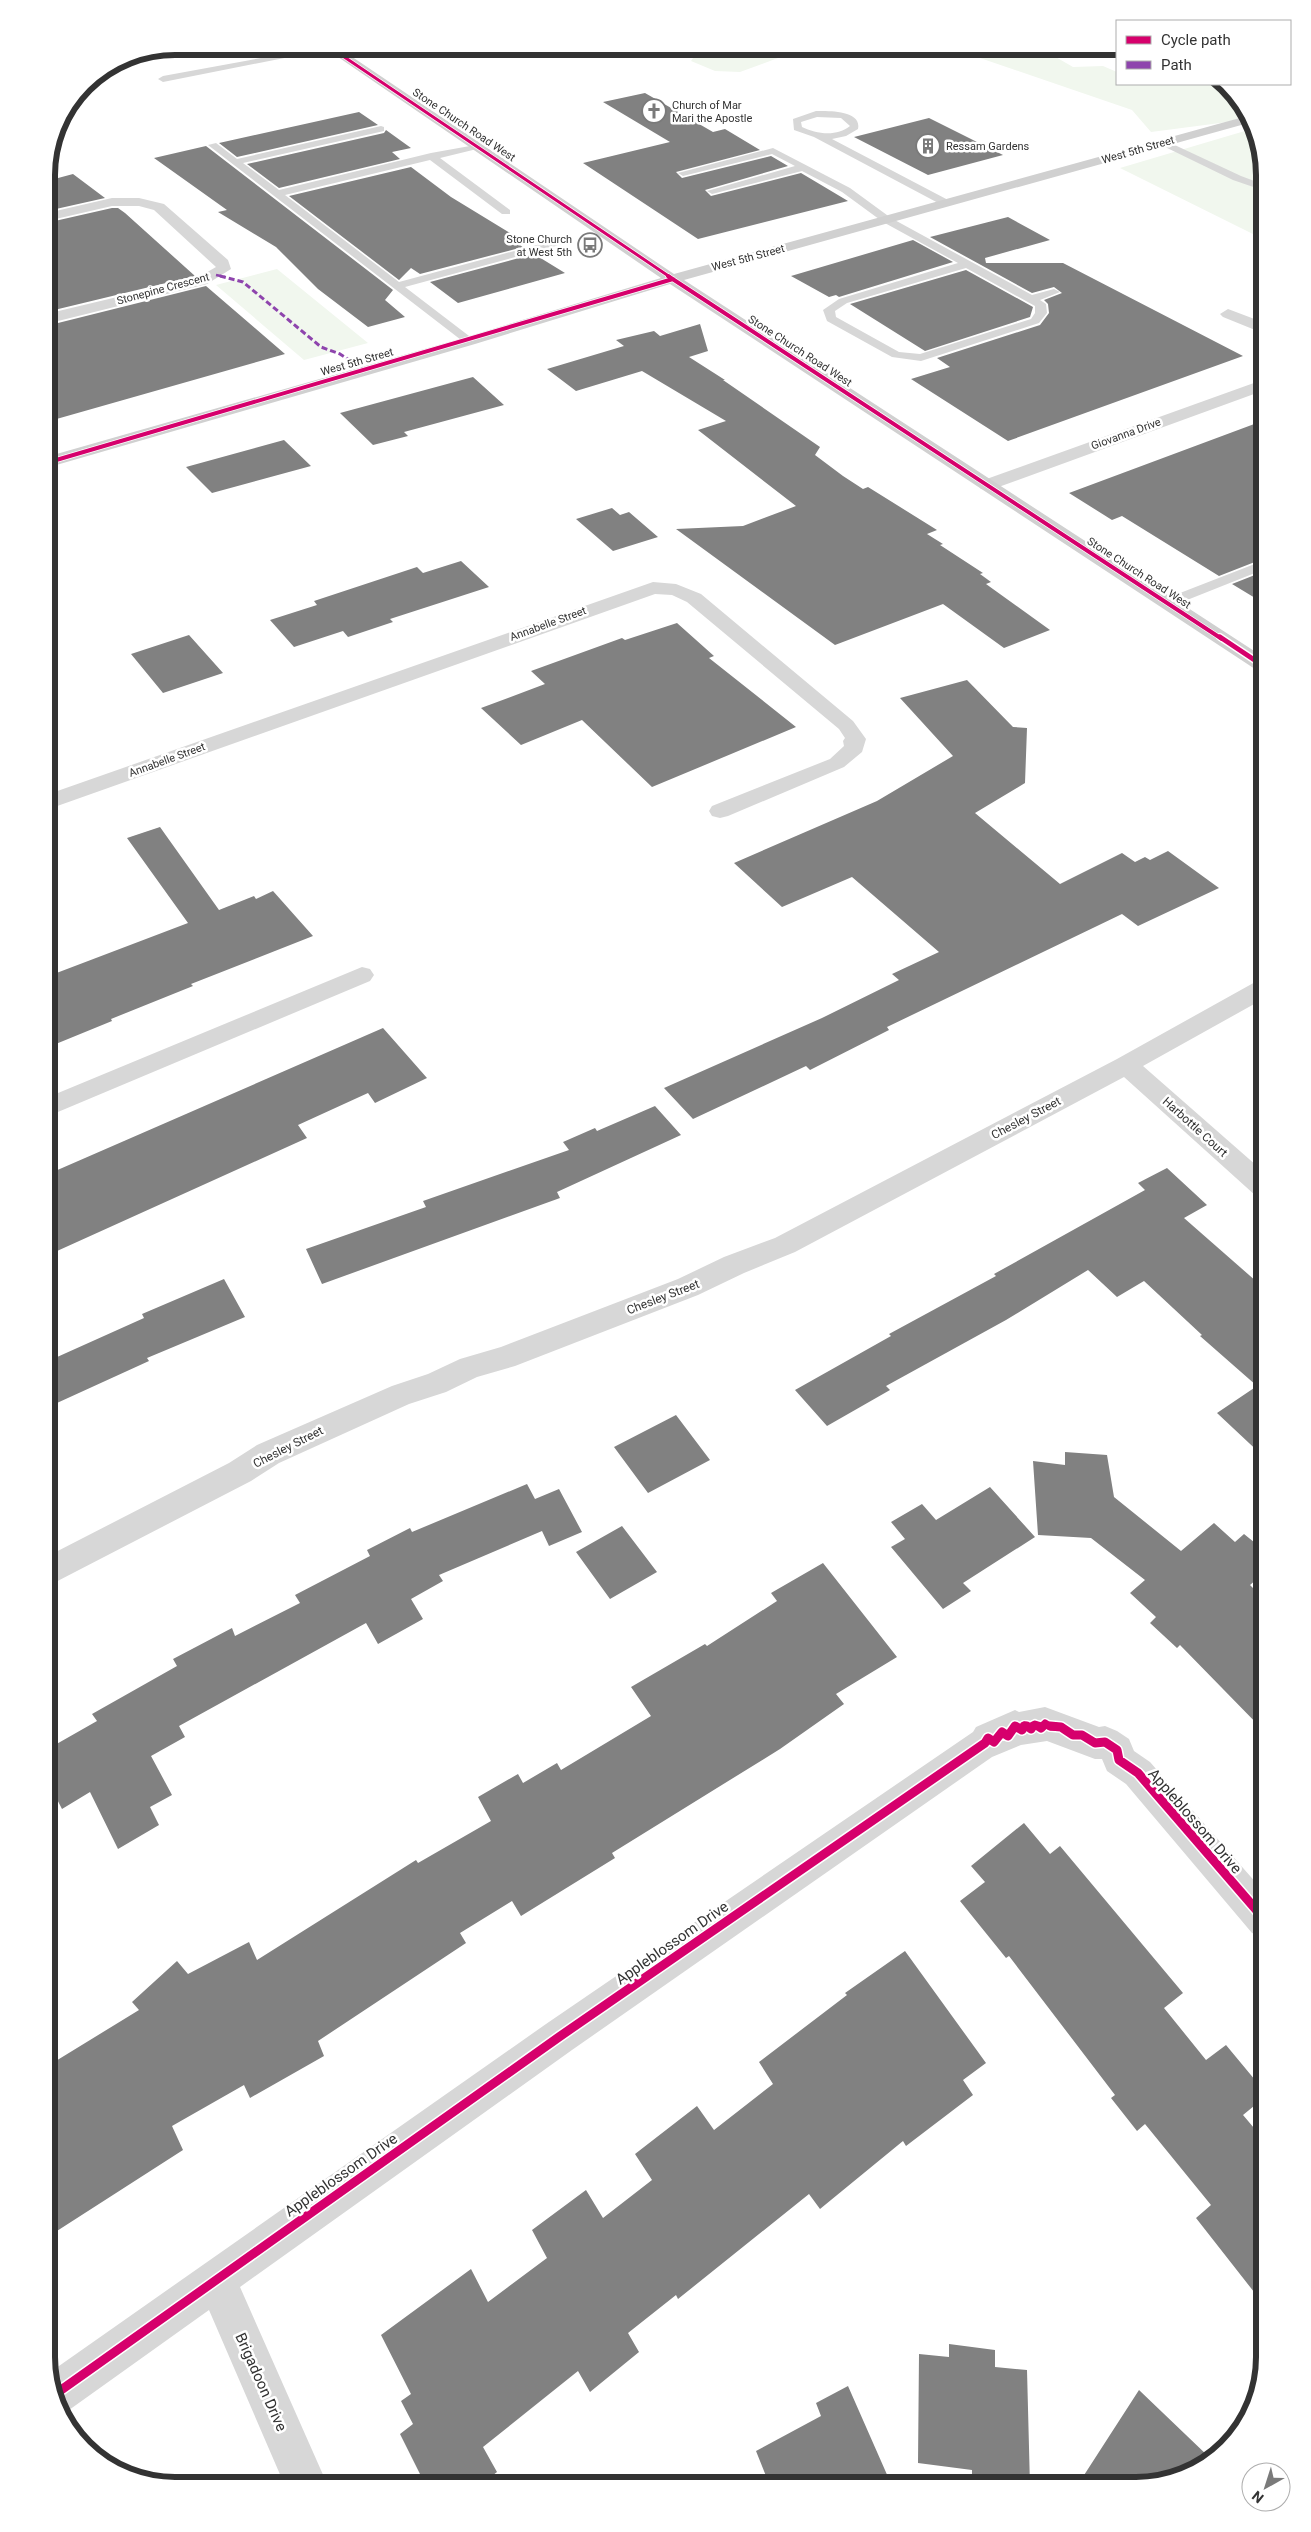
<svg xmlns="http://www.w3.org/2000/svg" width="1311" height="2532" font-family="Roboto,sans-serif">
	<rect width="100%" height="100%" fill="#fff"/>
	<!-- green -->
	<path fill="#f1f7ee" d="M719,46h145l-86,12 -38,14 -25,-1 -24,-10 7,-10z
		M945,46l86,1 16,5 26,15 30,-1 14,6v12h104l26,31 -19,7 -77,10 -19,-22z
		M1255,128l10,47v65l-145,-72z
		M277,269l91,74 -64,17 -88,-75z"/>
	<!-- building -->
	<path fill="#818181" d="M645,93l68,39 12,-3 35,21 -84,22 6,6 89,-22 17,10 -83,24 6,6 90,-23 47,28 -150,38 -115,-76 87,-21 -67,-40z
		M359,112l19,13 -141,32 -18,-14z
		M929,118l74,37 -75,20 -74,-38z
		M386,130l25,18 -19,4 8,7 -121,29 -32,-24 137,-31z
		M206,146l187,144 -8,10 20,17 -37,10 -50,-38 -42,-42 -58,-35 9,-2 -73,-52z
		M411,167l40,30 69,42 -7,2 10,6 -103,27 -9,-6 -12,12 -110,-84z
		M73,174l32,24 -58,13v-30z
		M112,208h6l7,5 70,63 -149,36v-89z
		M1008,217l42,23 -65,18 1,5h77l180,93 -235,85 -97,-62 39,-12 -13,-9 103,-33 9,-12 -1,-9 -4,-4 18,-7 -8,-6 -22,6 -102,-56z
		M913,240l40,22 -114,35 -3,-2 -7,2 -38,-21z
		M534,254l31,19 -107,30 -28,-21z
		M966,270l67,37 -3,10 -105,34 -75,-47z
		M206,286l79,68 -239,68v-96z
		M700,324l8,27 -19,6 36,23h-2l97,67 -5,8 28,21 20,13 5,-2 69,43 -10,4 16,10 -3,1 43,28 -3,1 11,8 -5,2 64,46 -46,18 -61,-44 -108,41 -159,-116 67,-3 53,-20 -98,-76 28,-9 -84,-50 -66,20 -29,-22 77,-23 -8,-6 38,-9 6,5z
		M473,377l31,28 -100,27 4,4 -35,9 -33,-32z
		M1265,420v138l-46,18 -97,-60 -10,4 -43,-27z
		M284,440l27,26 -99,27 -26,-26z
		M612,508l8,7 9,-3 29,25 -45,14 -37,-32z
		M461,561l28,26 -99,32 3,3 -45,15 -5,-6 -49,16 -24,-27 47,-15 -3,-4 103,-34 6,6z
		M1265,571v33l-33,-20z
		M677,623l37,33 -5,2 87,69 -144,60 -70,-67 -61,25 -40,-37 64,-24 -14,-13 91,-33 3,2z
		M189,635l34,38 -60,20 -32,-39z
		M967,680l46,47 14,1 -2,55 -50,30 85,71 62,-31 13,9 10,-5 5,3 18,-9 51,37 -81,38 -16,-12 -235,113 2,3 -79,40 -4,-4 -113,53 -29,-31 158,-70 77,-38 -7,-6 47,-22 -87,-75 -70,30 -48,-44 143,-62 76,-45 -53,-58z
		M160,827l59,83 35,-14 2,3 17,-8 40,45 -122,48 2,2 -82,33 1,2 -66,27v-71l142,-54 -61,-85z
		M383,1028l44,50 -52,25 -7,-10 -70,32 9,13 -261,118v-81z
		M655,1106l26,29 -124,57 3,6 -238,86 -16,-35 120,-42 -3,-6 146,-51 -6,-8 32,-14 2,3z
		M1167,1168l40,37 -23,13 81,71v169l-48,-45 40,-27 -57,-50 2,-1 -58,-54 -27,16 -29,-27 -82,50 -120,66 4,4 -63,36 -32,-36 96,-54 -2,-2 107,-58 -2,-2 151,-84 -7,-7z
		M224,1279l21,38 -98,41 2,3 -103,47v-46l98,-44 -2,-4z
		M676,1415l34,45 -62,33 -34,-46z
		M1065,1452l42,3 7,42 67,54 33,-28 21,19 9,-8 21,17v21l-15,13 15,15v132l-85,-87 -3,3 -27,-25 6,-6 -26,-24 15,-13 -54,-42 -53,-3 -5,-74 32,4z
		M527,1484l8,15 24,-10 23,43 -33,14 -7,-15 -103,44 4,6 -32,18 12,20 -45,25 -12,-21 -187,103 6,11 -34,19 21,39 -22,12 9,18 -41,24 -28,-57 -28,17 -16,-31v-28l51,-29 -5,-7 85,-48 -4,-7 59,-31 3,8 65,-33 -5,-8 75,-39 -3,-6 43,-22 2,4z
		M990,1487l45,50 -72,46 8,8 -28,18 -52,-62 14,-8 -14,-17 31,-18 14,16z
		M622,1526l35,46 -47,27 -34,-47z
		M823,1563l74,94 -61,37 8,10 -64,45 -168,104 3,5 -94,58 -9,-15 -52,32 6,10 -148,98 6,15 -74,42 -6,-13 -72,41 11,24 -137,88v-171l93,-57 -7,-8 45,-41 11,13 61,-32 8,18 159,-100 2,3 73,-42 -13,-24 40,-23 5,9 34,-20 4,7 90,-54 -20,-29 74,-43 2,2 70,-45 -6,-8z
		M1024,1823l26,31 10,-8 123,147 -19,15 42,52 20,-15 39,47v5l-22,18 22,26v165l-69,-88 15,-13 -66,-81 -8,7 -26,-33 4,-3 -106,-139 -3,2 -46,-57 25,-19 -14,-16z
		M905,1951l81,112 -23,17 10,15 -67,51 -3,-5 -83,68 -11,-15 -131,105 -2,-4 -48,38 11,19 -49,40 -12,-21 -95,76 14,25 -18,14h-53l-26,-52 13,-10 -12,-23 10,-7 -30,-59 90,-66 17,33 59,-44 -15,-28 54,-40 17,28 49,-38 -17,-26 62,-48 17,24 59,-46 -14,-22 88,-67 -2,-2z
		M949,2344l46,6v17l32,3 3,116h-58v-16l-54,-7 1,-109 30,3z
		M848,2386l44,100h-122l-14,-35 65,-35 -5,-13z
		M1139,2390l70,67 -24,19 -49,10h-59z"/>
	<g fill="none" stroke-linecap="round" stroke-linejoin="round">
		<!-- lane -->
		<path fill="#d7d7d7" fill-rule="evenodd" d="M326,46l9,2 -172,34 -5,-3 5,-3z
			M816,111c12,0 46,-1 42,18l-12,7 -14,3 118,62v4h-8l-128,-68 -20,-7 -1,-11zM817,117l24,1 9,8c-13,11 -34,8 -48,1l-1,-5z
			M381,126l3,1v4l-141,32 36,27 152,-37 50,-9v4l-41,10 70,52v4h-8l-72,-54 -145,35 114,87 156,-42h8v4l-158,43 68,52v4h-8l-257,-198 8,-2 21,16z
			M1164,140l77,36 24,9v6l-32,-11 -72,-35 -2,-2z
			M773,148l77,40 41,30 141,77 22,-6 6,3 -20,8 6,4 1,9 -8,10 -118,38 -29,-4 -65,-36 -4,-11 16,-11 119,-36 -75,-41 -41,-30 -40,-21 -90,23 -5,-3 88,-25 -23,-12 -89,22 -5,-3zM966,268l69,38v7l-4,6 -111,35 -21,-2 -63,-35 -1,-6 12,-8z
			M1265,560v9l-93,37 -5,1 -7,-4 2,-3z"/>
		<!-- street -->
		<path fill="#d7d7d7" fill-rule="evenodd" d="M112,198h27l25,6 64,56 3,9 -24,15 -161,40v-10l151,-36 19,-11 -62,-57 -15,-4h-27l-65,15v-8z
			M1228,309l37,14v11l-42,-17 -3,-3z
			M1265,379v11l-272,99h-12l-3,-4 3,-4z
			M653,582l23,2 25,10 152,127 13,18 -4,13 -18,15 -116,49 -8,2 -8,-2 -3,-5 3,-5 118,-47 14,-13 -1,-5 2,-3 -6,-9 -152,-127 -15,-7 -17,-1 -609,216v-15z
			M362,967l8,2 4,6 -4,6 -324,136v-19z
			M1265,979v19l-122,68 122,107v26l-9,-3 -132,-119 -329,175 -51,21 -46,22 -183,71 -38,11 -31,15 -37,12 -130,59 -28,18 -205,106v-30l183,-94 28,-18 135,-59 36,-12 32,-15 41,-12 177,-68 46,-22 51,-19 342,-179 140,-78z
			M1045,1707l54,20 6,-1 12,5 12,8 5,12 16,11 115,131v45l-13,-5 -126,-149 -19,-13 -5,-12h-7l-48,-18 -26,4 -29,12 -420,293 -332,237 88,199h-43l-76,-176 -140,100 -8,3 -5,-7 -7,-33 497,-349 427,-292 3,-5 39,-17 4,2z"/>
		<!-- secondary -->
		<path fill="#d0d0d0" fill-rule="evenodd" d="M322,46h14l338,228 573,-158 5,6 -568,158 581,378v15l-7,-2 -588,-387 -195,60 -429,124v-11l417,-119 198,-60z"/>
		<!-- quiet-far1 -->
		<path stroke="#8e44ad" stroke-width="2.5" stroke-dasharray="5 2.5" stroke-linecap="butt" d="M216,275l9,2"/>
		<!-- quiet -->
		<path stroke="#8e44ad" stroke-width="3" stroke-dasharray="6 3" stroke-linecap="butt" d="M220,276l23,6 78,65 19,7 25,16"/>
		<!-- cycleway-far4 casing -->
		<g stroke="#fff" stroke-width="4.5">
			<path id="cycleway-far4" d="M328,46l342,231"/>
		</g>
		<!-- cycleway-far3 casing -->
		<g stroke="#fff" stroke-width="5.5">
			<path id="cycleway-far3" d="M668,276l554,363
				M46,463l627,-184"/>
		</g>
		<!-- cycleway-far2 casing -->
		<g stroke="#fff" stroke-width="8">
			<path id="cycleway-far2" d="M1220,637l45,30"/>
		</g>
		<!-- cycleway-far1 casing -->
		<g stroke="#fff" stroke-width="10">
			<path id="cycleway-far1" d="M1014,1727h3
				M1024,1727l1,-2 4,2
				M1032,1727l3,-3 5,3
				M1042,1727l3,-4 6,4h11"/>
		</g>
		<!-- cycleway casing -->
		<g stroke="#fff" stroke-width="12">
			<path id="cycleway" d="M1015,1726l7,4 2,-4
				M1027,1726l4,3 2,-3
				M1038,1726l3,2 2,-2
				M1050,1726l11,1 12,8h9l13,8 10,-1 12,8 2,10 19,13 127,147
				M54,2395l505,-358 426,-294 3,-5 6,4 8,-10 6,4 7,-10"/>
		</g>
		<!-- cycleway-far4 -->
		<use href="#cycleway-far4" stroke="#d6006c" stroke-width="3"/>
		<!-- cycleway-far3 -->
		<use href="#cycleway-far3" stroke="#d6006c" stroke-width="4"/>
		<!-- cycleway-far2 -->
		<use href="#cycleway-far2" stroke="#d6006c" stroke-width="5"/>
		<!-- cycleway-far1 -->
		<use href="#cycleway-far1" stroke="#d6006c" stroke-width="7"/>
		<!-- cycleway -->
		<use href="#cycleway" stroke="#d6006c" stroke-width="9"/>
	</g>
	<!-- icons -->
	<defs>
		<g id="church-ring" transform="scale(1.25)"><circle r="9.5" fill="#fff" stroke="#7a7a7a" stroke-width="1.5"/><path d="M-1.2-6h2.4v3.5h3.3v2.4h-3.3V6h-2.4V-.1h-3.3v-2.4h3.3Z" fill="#7a7a7a"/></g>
		<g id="building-ring" transform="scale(1.25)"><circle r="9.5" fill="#fff" stroke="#7a7a7a" stroke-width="1.5"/><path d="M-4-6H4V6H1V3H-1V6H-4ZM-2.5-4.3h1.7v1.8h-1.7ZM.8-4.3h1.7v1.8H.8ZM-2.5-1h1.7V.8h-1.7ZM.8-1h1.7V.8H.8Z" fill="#7a7a7a"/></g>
		<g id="bus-ring" transform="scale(1.25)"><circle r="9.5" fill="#fff" stroke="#7a7a7a" stroke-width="1.5"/><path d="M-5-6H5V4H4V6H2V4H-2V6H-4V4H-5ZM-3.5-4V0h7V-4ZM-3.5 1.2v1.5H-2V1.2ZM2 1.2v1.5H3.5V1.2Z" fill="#7a7a7a"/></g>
	</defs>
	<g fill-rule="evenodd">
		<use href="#church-ring" x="654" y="111"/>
		<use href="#building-ring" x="928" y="146"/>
		<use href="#bus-ring" x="590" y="245"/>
	</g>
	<g text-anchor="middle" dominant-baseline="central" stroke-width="5" stroke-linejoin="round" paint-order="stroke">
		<!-- far-poi labels -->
		<g font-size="11" fill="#333" stroke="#fff" text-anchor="start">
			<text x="672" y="105">Church of Mar<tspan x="672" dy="13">Mari the Apostle</tspan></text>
			<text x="946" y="146">Ressam Gardens</text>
			<text x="572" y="239" text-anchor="end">Stone Church<tspan x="572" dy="13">at West 5th</tspan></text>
		</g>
		<!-- far-street labels -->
		<g font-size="11" fill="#333" stroke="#fff">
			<text transform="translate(464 125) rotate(34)">Stone Church Road West</text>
			<text transform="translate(1138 150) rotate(-16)">West 5th Street</text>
			<text transform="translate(748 258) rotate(-15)">West 5th Street</text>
			<text transform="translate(163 289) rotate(-15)">Stonepine Crescent</text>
			<text transform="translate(800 351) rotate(33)">Stone Church Road West</text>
			<text transform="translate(357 362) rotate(-16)">West 5th Street</text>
			<text transform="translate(1126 434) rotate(-20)">Giovanna Drive</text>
			<text transform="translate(1139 573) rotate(33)">Stone Church Road West</text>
			<text transform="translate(548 624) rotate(-20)">Annabelle Street</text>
			<text transform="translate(167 760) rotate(-20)">Annabelle Street</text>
		</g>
		<!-- street labels -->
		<g font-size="12" fill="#333" stroke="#fff">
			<text transform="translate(1026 1118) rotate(-28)">Chesley Street</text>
			<text transform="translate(1195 1127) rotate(42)">Harbottle Court</text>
			<text transform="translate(663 1297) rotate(-21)">Chesley Street</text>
			<text transform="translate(288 1447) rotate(-27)">Chesley Street</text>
		</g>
		<!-- near-street labels -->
		<g font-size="15" fill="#333" stroke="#fff">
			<text transform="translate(1195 1821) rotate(49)">Appleblossom Drive</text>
			<text transform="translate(672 1943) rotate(-35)">Appleblossom Drive</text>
			<text transform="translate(341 2175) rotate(-35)">Appleblossom Drive</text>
			<text transform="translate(261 2382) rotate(66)">Brigadoon Drive</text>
		</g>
	</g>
	<!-- crop -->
	<path d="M0 0H1311V2532H0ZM175 55H1136A120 120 0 0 1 1256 175V2357A120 120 0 0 1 1136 2477H175A120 120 0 0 1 55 2357V175A120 120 0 0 1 175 55Z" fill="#fff" fill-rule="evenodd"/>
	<path fill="none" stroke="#333" stroke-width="6" d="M175 55H1136A120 120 0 0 1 1256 175V2357A120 120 0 0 1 1136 2477H175A120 120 0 0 1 55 2357V175A120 120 0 0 1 175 55Z"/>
	<!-- legend -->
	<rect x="1116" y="20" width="175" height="65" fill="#ffffff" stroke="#adadad"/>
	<rect x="1126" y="36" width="25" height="8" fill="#d6006c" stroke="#adadad"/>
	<text x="1161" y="45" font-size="15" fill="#333333">Cycle path</text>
	<rect x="1126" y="61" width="25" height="8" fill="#8e44ad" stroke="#adadad"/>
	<text x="1161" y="70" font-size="15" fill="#333333">Path</text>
	<!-- north arrow -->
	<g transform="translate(1266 2487) rotate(219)"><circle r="24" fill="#ffffff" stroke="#adadad"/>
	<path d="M0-4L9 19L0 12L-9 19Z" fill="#7a7a7a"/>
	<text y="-8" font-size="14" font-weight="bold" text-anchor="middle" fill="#333333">N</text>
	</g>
</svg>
